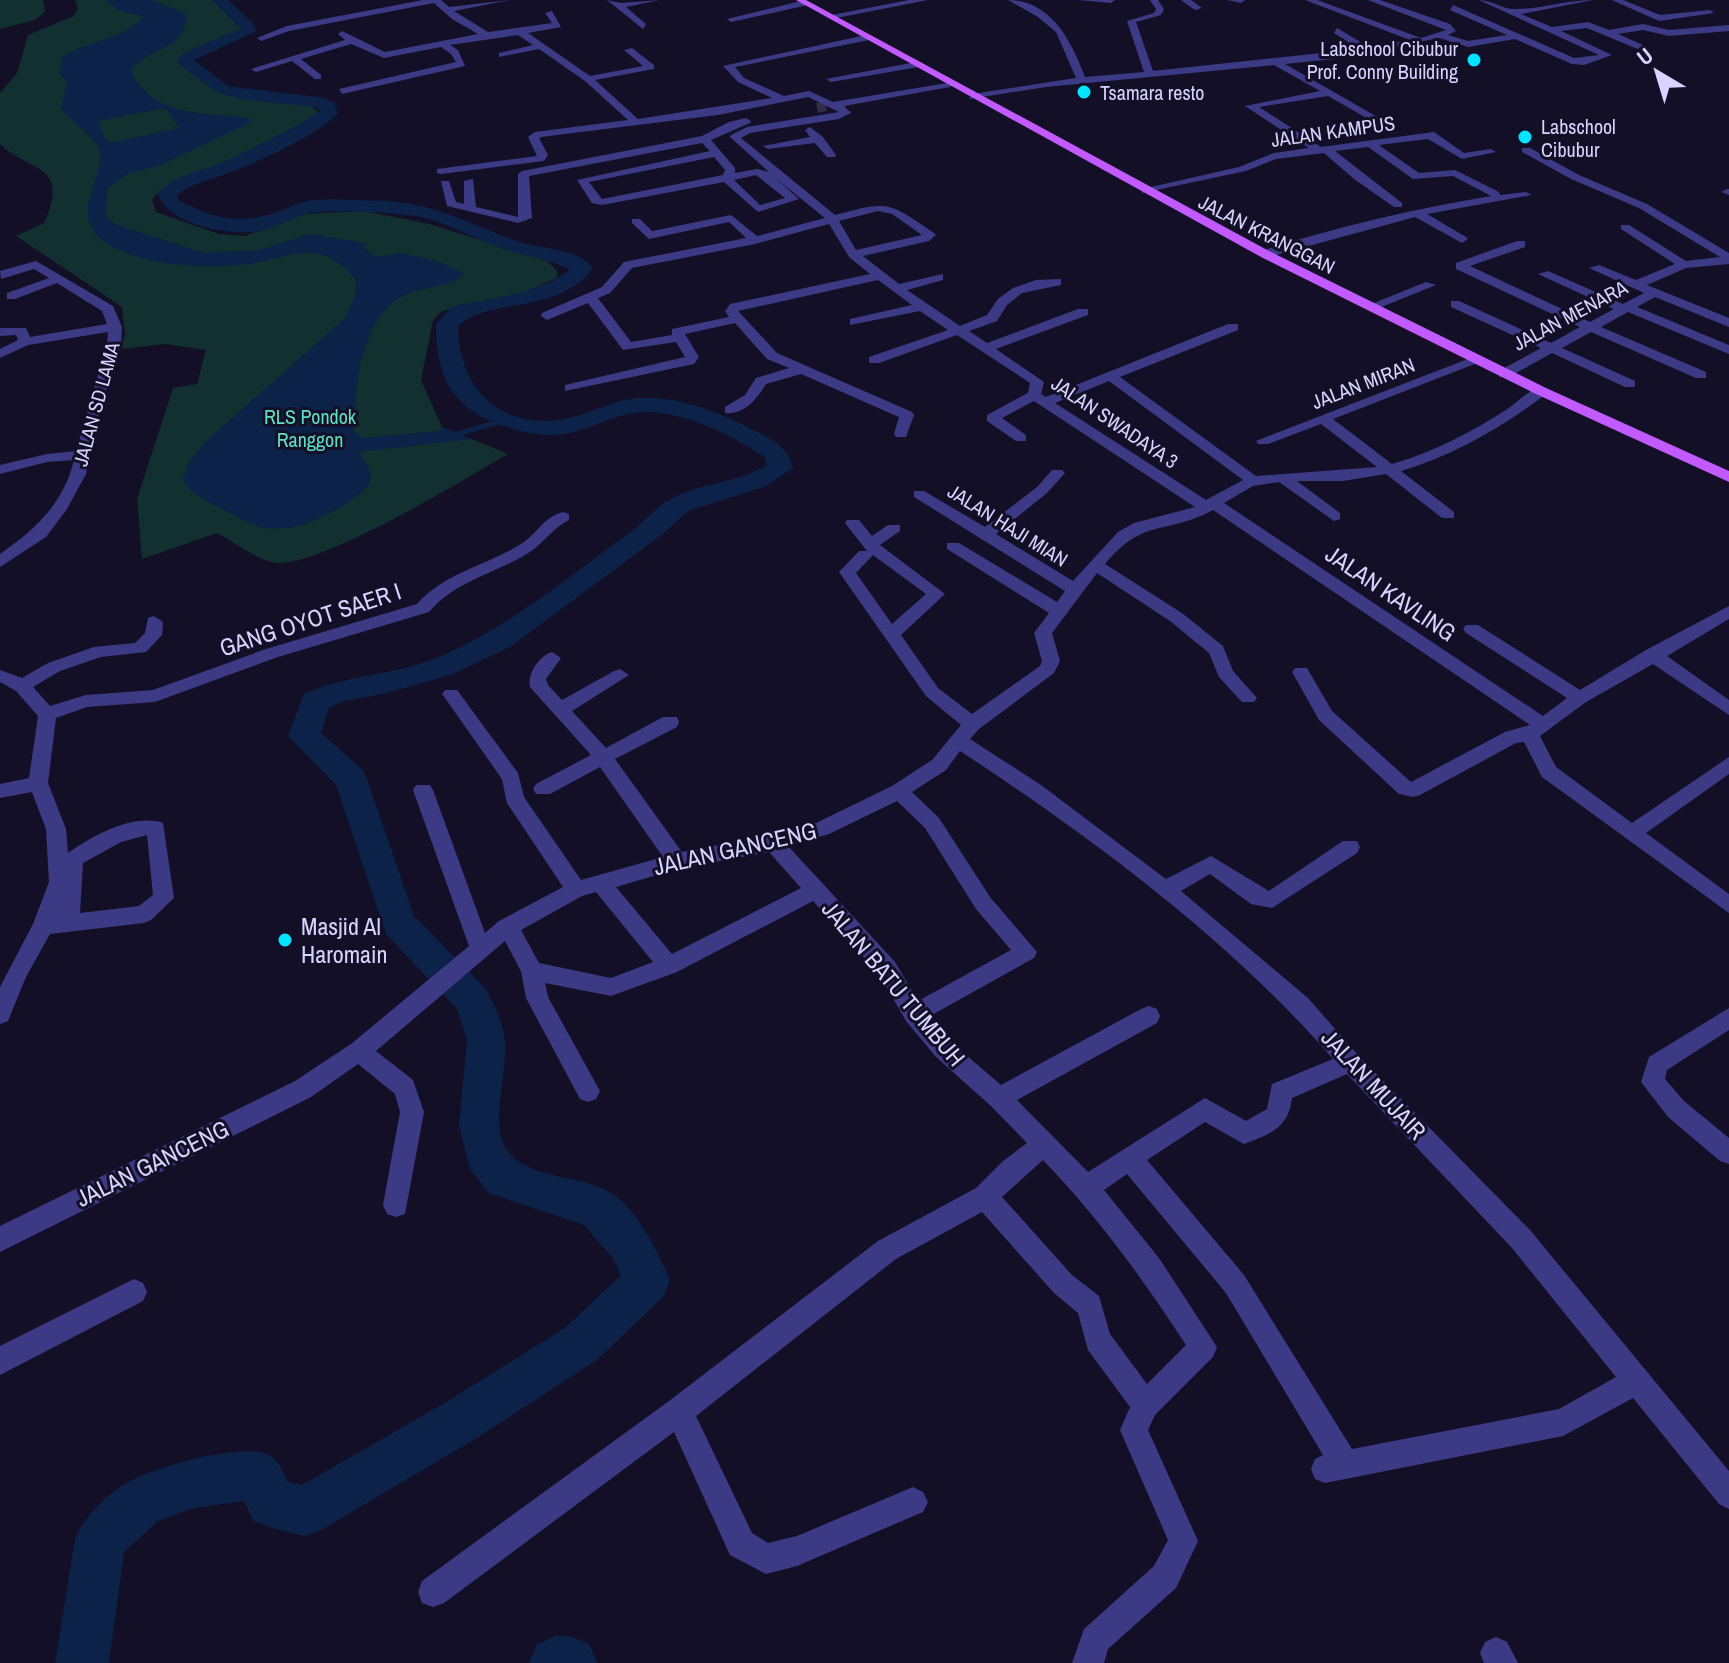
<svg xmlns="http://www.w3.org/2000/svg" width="1729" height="1663" font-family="'Archivo Narrow',sans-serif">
	<rect width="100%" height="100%" fill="#130f26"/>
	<!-- green -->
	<path fill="#12302f" d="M0,0h43l2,12 -10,8 -35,9z
		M75,0h139l30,26v5l-55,23 -7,4v4l37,31 92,12 10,10 -88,44 -73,32 -8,9 4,12 63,22 25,2 61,-22 59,-3 65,13 117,36 11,11v7l-40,18 -75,15 -9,9 -12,60 21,47 66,27c-42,24 -195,119 -237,108 -18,-5 -37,-20 -54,-29l-75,26 -5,-60 36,-111 24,-4 9,-34 -41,-6 -44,5 4,-15 -3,-27 -106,-71 28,-13c27,-60 -14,-50 -44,-79v-51l17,-20 11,-38 46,-19 4,-8z"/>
	<!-- water -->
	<path fill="#0c2248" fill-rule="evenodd" d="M106,0h45l34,13 2,8c-10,32 -35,26 -56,48 17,45 70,45 111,48l7,2 1,4 -87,41 -36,10 -20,15 -1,28 11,8 87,28 55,-3 51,-16 56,9 -2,5 11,9 26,-4 36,8 27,12c-12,15 -39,13 -57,21 -37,16 -47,63 -51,100 -2,16 4,18 -3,36l9,8 78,-7 2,-4 30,12 -113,13 12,21 -1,11c-28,27 -76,55 -117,41 -11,-4 -22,-12 -33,-17 -15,-9 -29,-13 -37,-29l6,-17 14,-18 141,-125 11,-22 1,-17c-37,-47 -70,-19 -117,-15 -41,3 -95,1 -131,-21 -42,-26 -5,-63 -8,-90 -3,-18 -28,-31 -39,-45l6,-28 -8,-7 3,-17c25,-17 61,-16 82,-41l-26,-5zM161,109l6,1 12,18 -65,14 -7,-1 -9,-17 4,-4z"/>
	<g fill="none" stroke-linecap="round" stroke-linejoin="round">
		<!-- stream-far1 -->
		<path stroke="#0c2248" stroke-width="4" d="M495,423l13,-3"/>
		<!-- stream -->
		<path stroke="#0c2248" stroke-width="5" d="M453,435l50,-14"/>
		<!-- river -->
		<path fill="#0c2248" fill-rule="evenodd" d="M212,0h16l25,23 4,8 -63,29 34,26 97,12 9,5 4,10c-21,23 -75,46 -104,58 -19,8 -41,11 -57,24l1,5c37,19 60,25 99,12 11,-4 24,-10 35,-12 23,-2 50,0 74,1 55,4 84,24 134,41 22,7 58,6 73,26 -33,47 -105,29 -135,58 0,62 42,104 106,93 26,-4 49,-20 76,-21 37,-2 79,14 111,31 20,10 37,16 42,39l-27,18 -78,25 -24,22 -154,114 -57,27 -66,19 -46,9 -12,6 -8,25 42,37 4,9 47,137 72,73c8,15 18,36 19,52 3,30 -16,84 2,109 23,32 74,23 106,44 24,16 46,59 57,86l-6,16 -67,64 -120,78 -154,91 -18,7 -33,-8 -18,-7 -10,-20 -50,7 -36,13 -34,31 -15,111h-54l20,-124c9,-22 28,-40 48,-54 27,-17 121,-45 148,-29 8,5 12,18 17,26l14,3 141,-81 122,-76 56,-53 -8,-16 -29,-34 -95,-32 -19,-24 -11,-43 8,-86 -10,-31 -71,-75 -50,-149 -48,-49 16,-42c40,-19 87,-18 129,-35 73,-29 135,-82 199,-128 13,-10 24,-24 37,-31 31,-18 68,-16 98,-35l-2,-8c-35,-22 -76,-44 -118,-45 -29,-1 -55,18 -83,22 -18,3 -37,-1 -54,-6 -54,-15 -75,-49 -74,-104l17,-18 63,-12 33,-11 21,-13c-20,-11 -42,-13 -64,-20 -31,-10 -59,-29 -91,-34 -32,-4 -65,-6 -97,-4 -22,1 -42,18 -64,20 -28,3 -87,-8 -96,-38 15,-20 45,-22 67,-33 32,-15 65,-30 95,-50l-5,-4 -74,-8 -25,-7 -37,-28 -2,-3 8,-9 56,-23z
			M556,1636h14l19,8 8,19h-68l8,-19z"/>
		<!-- minor-tunnel -->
		<path stroke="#312d47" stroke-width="10" stroke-dasharray="10 5" stroke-linecap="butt" d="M817,108l9,-2"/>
		<!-- minor -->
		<path fill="#3d3a85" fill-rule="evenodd" d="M423,0h18l8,7 61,-7 -56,11 34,21 64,-9 -7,-10 7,-2 9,16 -33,6 62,43 53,-10 -19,-16 8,-2 22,17v4l-59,11 43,39 134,-21 -34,-16 -15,-16 143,-31 3,5 -134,27 9,11 40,18 25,-5 24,11 120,-20 -3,5 -106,19 7,7 -12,6 -89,14 -9,5 94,77c54,-14 52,-14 99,18l2,2 -7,6 -66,15 36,28 44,-10v6l-36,10 53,36 27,-11 11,-16 15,-11 23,-8 25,-1v6l-39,8 -15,12 -10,16 -28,10 18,12 91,-34h10v6l-92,34 48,33 -3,12 5,3 182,-73h10v6l-118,47 136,99 121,-9 -56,-43 -53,20h-10l-2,-3 217,-84 12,3 -152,59 59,45c42,-12 80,-32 117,-56 11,-8 23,-22 37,-20v6c-45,34 -91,61 -145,77l53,41v6h-12l-56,-44 -43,7h-46l43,32v6l-6,2 -55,-39 -26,4 -29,17 319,213 24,-18 -101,-65 -3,-4 3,-4h12l102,65 66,-40 83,-44v13l-62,37 62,44v15l-76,-51 -67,38 -46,34 16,31 76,56 97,-66v17l-83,59 83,61v19l-187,-136 -18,-35 -8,1 -96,52 -7,2 -14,-3 -80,-74 -27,-48 3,-4h12l25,43 79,71 94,-50 25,-7 -317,-215c-46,25 -69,7 -108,54l77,49 41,33 10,25 24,27 -3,4h-12l-23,-25 -10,-24 -39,-32 -73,-48 -45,60 8,28 -6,12 -75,56 -9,10 71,46 125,94 45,-23 58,35 74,-50h14l3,6 -3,6 -85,55 -21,-4 -41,-30 -29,17 127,107 50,57 172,175 199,241v38l-10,-5 -86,-106 -70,38 -238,47 -10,-4 -4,-10 4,-10 8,-4 -97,-162 -99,-119 -23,16 55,68 58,89 -4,10 -58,58 -7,15 50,111 -22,47 -68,61 -4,14h-32l12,-34 70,-63 14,-26 -48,-110 10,-23 -42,-57 -10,-37 -24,-20 -72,-81 -86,47 -200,157 56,117 16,10 29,-7 116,-49 10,5 5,10 -5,10 -126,54 -31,8 -36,-19 -56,-123 -230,171 -11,4 -11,-4 -4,-11 4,-11 247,-180 209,-160 98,-53 26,-26 25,-19 -36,-37 -55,-49 -30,-36 -27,-47 -66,-73 -136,71 -66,24 -66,-13 3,14 52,94 -4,8 -8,3 -8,-3 -54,-101 -5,-27 -16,-30 -129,110 37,29 11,32 -19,102 -9,3 -9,-3 -4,-9 17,-93 -5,-18 -37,-30 -47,33 -311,155v-26l295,-145 56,-37 118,-98 -56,-156 3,-5h14l3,5 52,143 14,-12 64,-34 -56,-84 -5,-24 -57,-81 -3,-4 3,-4h12l61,83 6,24 57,83 82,-23 -63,-90 -50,27h-14l-3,-5 3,-5 55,-29 -61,-68c-3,-13 9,-31 22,-35l9,6 -15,21 2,6 14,15 52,-29 6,-2 9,6 -57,36 34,37 57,-31h14l2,5 -2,5 -62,32 67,93 91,-17 43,-12 76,-37 40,-26 29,-35 -35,-29 -87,-124 20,-21h8l-22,-28 2,-3h12l13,16 16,-11h12v6l-20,14 65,49 -44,41 37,53 34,26 68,-48 2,-5 -8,-28 15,-20 -102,-64v-6h12l98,59 8,-11 -151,-94v-6h10l61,36 52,-40 15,-17h10l3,3 -18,20 -51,41 77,47 45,-49 16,-9 61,-16 -161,-106 -32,17 24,17v6h-10l-29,-20v-6l41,-22 2,-10 -73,-48 -78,28h-10v-6l79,-27 -28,-19 -70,14v-6l62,-14 -34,-25 -140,31 39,42 135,59 2,3 -8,22h-10l-2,-3 5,-17 -98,-43 -35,10c-9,15 -22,31 -41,29v-6l20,-12 11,-17 33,-10 -22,-9 -32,-36 -50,11 14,23 -5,7 -129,27v-6l120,-28 -9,-15 -53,8 -35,-47 -41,17 -6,-4 1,-3 60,-26 22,-25 122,-24 -17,-16 -80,17 -17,-16v-4h8l12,12 79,-16 26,21 68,-18 -51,-41 25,22 -41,13 -34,-30 -122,23 -10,-2 -15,-23 133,-29 -8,-8 -173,33 3,42 -14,5 -71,-17 -6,-25h8l7,21 8,2v-23l9,-2 3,28 42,10v-43l4,-3 180,-35 27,-14 17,-4 5,3 -1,2 -39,17 24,28v5l22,-4 12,3 -39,-35 1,-2 16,-8 92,-15 -31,-15 -90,18 -177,22 -2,1 9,17 -4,6 -103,13 -4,-1v-4l100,-13 -9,-19 7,-5 93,-12 -43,-39 -46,-32 -40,8v-4l34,-8 -15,-10 -68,10 8,5 7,16 -123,28 -3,-5 117,-27 -5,-8 -10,-7 -57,11 -33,-14 -50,15 20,16v4h-6l-23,-18 -36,11 -5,-3 94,-29 -7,-6 4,-3 43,21 93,-18 -26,-15 -18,-16 -145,28 -28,10 -4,-3 30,-12zM714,157l11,13 -2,5 -121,24 -13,-17zM756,175l29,23 -25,7 -26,-25zM878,211l14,3 30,21 -66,15 -17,-29zM829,224l20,33 21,17 -140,30 -5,7 4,6 -57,12v6l-41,7 -33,-44 12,-5 22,-25 123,-24zM1109,381l134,99 -37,20 -151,-97zM873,555l53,39 -34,30 -36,-51zM960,751c131,86 270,189 373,308l-61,25 -5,25 -21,12 -41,-23 -117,74 -71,-72 140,-77 3,-7 -3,-7 -8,-3 -8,3 -140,76 -49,-42 -22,-27 104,-58 3,-6 -47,-55 -51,-79 -27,-26 34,-22zM897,801l28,27 51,81 35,41 -93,51 -23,-39 -107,-116 41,-12zM769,852l32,36 -129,66 -56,-67 61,-18zM596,892l57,70 -42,16 -72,-15 -18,-33 61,-34zM1347,1074l165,174 104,129 -57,32 -207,40 -108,-174 -97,-115 58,-38 39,22c25,-9 45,-16 48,-46zM1043,1160c55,57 100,119 143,185l-39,39 -37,-50 -11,-38 -27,-21 -70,-78z
			M607,0l14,3 39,-3 -34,7 20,17 -3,5z
			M805,0l3,5 -77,17 -4,-3z
			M909,0h19l-97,19 -4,-3z
			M1008,0c43,0 64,42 77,77l59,-5 -17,-51 27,-8 2,-4 -6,-9h8l6,9 -3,6 -25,7 17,49 206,-22 -25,-16 3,-5 32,19 41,-7 -105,-40h12l104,38 25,-8 -78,-30h12l70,24 6,7 -8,4 20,6 39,-6 -57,-25 3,-5 121,53 25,-3 -120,-55c13,0 24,10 37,9 26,0 51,-9 77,-9l-72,14 31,13 36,-5 21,8 34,-6 26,6 60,-5v6l-60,5 -26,-6 -25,4 25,11 -3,5 -53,-22 -26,3 51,24 -28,10 -12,-1 -57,-25 -47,8 -29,-9 -105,21 -49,5 101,58 -9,2 -49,-28 -69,11 62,40 113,-15 30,21 27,-4 5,3 -34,7 -34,-20 -49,6 40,28 36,-3 44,22 1,3 26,-3 6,3 -105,19 39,23 2,2 -6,4 -47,-26 -150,41 -4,-1v-6c76,-24 152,-42 230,-55l-38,-20 -40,3 -45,-32 -33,4 67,52v4h-8l-40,-28 -30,-26 -48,6 -30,12 -104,22v-4l97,-22 35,-14 35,-5 -64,-42 75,-15 -46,-26 -228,22 -77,12 3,-5 104,-16 -20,-46 -18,-15z
			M1078,0h37l-4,3z
			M1181,0h10l11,8 -7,2z
			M1227,0h18l-4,3z
			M1612,0h11l37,15 50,-5 4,3 -55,8z
			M916,62l3,5 -88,15 -5,-3z
			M810,127l13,10 13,18 -1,2h-8l-12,-14 -47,6 -5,-3 47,-9 -5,-7z
			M1522,148h8l49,27 68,29 82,49v11l-43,4 -39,17 82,33v9l-74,-30 -18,10 92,38v9l-101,-42 -27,15 105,45v6h-10l-105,-46 -29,16 73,33v6h-10l-73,-34 -43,24h-10v-6l42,-23 -90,-41v-6h8l92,42 29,-16 -124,-58v-6l61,-22h8v6l-55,19 120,56 24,-13 -76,-35 10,-3 75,33 21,-11 -55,-25 10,-3 37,15 39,-16 -54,-35v-4h8l57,36 34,-4 -81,-49 -68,-29 -49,-27z
			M1727,189h2v6l-8,-3z
			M36,261l77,45 9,21 -1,18 -22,68 -13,61 -19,35 -21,28 -46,30v-13c35,-24 64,-51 74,-94l-27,2 -47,12v-9l47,-11 29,-3 31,-106 1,-13 -80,13 -28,13v-9l18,-9 -2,-5 -16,1v-8h26l4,9 77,-13 -5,-13 -45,-28 -42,16h-8v-6l42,-15 -15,-9 -33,10 -1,-8z
			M1426,282l10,3 -62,25 -10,-3z
			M563,512l6,2v6c-18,9 -27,26 -44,35 -34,20 -69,26 -96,57l-151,45 -123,45 -68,5 -31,11 -8,65 18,46 2,24c24,-17 65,-40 95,-30l11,75 -23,22 -7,3 -94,11 -24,43 -18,44 -8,3v-37l33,-63 16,-42 -3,-53 -14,-37 -32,6v-14l29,-6 9,-62 -22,-25 -16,-9v-12l22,8 26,-15 46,-16 41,-4 10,-10 3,-15 6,-2 9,6 -1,13 -16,17 -45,5 -41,14 -27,16 17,19 36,-11 67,-5 113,-41 151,-45c30,-33 71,-38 107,-62 15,-11 20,-25 39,-30zM147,835l6,60 -14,11 -59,7 3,-50 38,-21z
			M1729,1008v22l-62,40 -2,9 19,22 45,37v26l-9,-3 -52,-44 -27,-35 8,-25z
			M134,1279l9,4 4,9 -4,9 -143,74v-29z
			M1496,1637l11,5 11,21h-34l-4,-10 5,-11z"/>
		<!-- major -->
		<path fill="#c25bff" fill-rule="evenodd" d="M796,0h10l463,251 277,137 183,83v11l-193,-88 -275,-137z"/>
	</g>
	<!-- markers -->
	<g fill="#00e5ff" stroke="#130f26" stroke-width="3">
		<circle cx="1474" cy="60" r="8"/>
		<circle cx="1084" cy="92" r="8"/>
		<circle cx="1525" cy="137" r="8"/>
		<circle cx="285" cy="940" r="8"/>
	</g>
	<g text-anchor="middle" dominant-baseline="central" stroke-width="6" stroke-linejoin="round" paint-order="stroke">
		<!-- far-poi labels -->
		<g font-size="20" fill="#d9d4ff" stroke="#130f26" text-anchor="start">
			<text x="1458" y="48" text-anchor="end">Labschool Cibubur<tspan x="1458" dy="23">Prof. Conny Building</tspan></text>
			<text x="1100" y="92">Tsamara resto</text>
			<text x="1541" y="126">Labschool<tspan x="1541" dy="23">Cibubur</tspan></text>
		</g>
		<!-- far-street labels -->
		<g font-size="20" fill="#d9d4ff" stroke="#130f26">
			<text transform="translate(1333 131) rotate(-8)">JALAN KAMPUS</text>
			<text transform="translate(1267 234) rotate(27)">JALAN KRANGGAN</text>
			<text transform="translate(1570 315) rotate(-28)">JALAN MENARA</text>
			<text transform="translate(1363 383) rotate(-21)">JALAN MIRAN</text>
			<text transform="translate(96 404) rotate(-75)">JALAN SD LAMA</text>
			<text transform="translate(1115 422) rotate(34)">JALAN SWADAYA 3</text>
			<text transform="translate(1008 525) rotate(32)">JALAN HAJI MIAN</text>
		</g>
		<!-- far-park labels -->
		<g font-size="20" fill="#5fe0c0" stroke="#130f26">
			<text x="310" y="416">RLS Pondok<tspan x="310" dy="23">Ranggon</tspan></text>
		</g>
		<!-- street labels -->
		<g font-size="24" fill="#d9d4ff" stroke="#130f26">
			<text transform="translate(1391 593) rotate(34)">JALAN KAVLING</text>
			<text transform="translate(310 619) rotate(-18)">GANG OYOT SAER I</text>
			<text transform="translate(735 848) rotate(-13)">JALAN GANCENG</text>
			<text transform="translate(894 983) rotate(50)">JALAN BATU TUMBUH</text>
			<text transform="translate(1374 1084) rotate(47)">JALAN MUJAIR</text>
			<text transform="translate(152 1163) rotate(-26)">JALAN GANCENG</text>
		</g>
		<!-- poi labels -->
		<g font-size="24" fill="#d9d4ff" stroke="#130f26" text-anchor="start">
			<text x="301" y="926">Masjid Al<tspan x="301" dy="28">Haromain</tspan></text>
		</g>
	</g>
	<!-- north arrow -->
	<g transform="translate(1657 72) rotate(322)" stroke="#130f26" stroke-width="6" paint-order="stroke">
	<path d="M0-6L14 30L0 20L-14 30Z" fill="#d9d4ff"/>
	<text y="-12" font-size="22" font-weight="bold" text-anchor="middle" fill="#d9d4ff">U</text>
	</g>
</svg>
